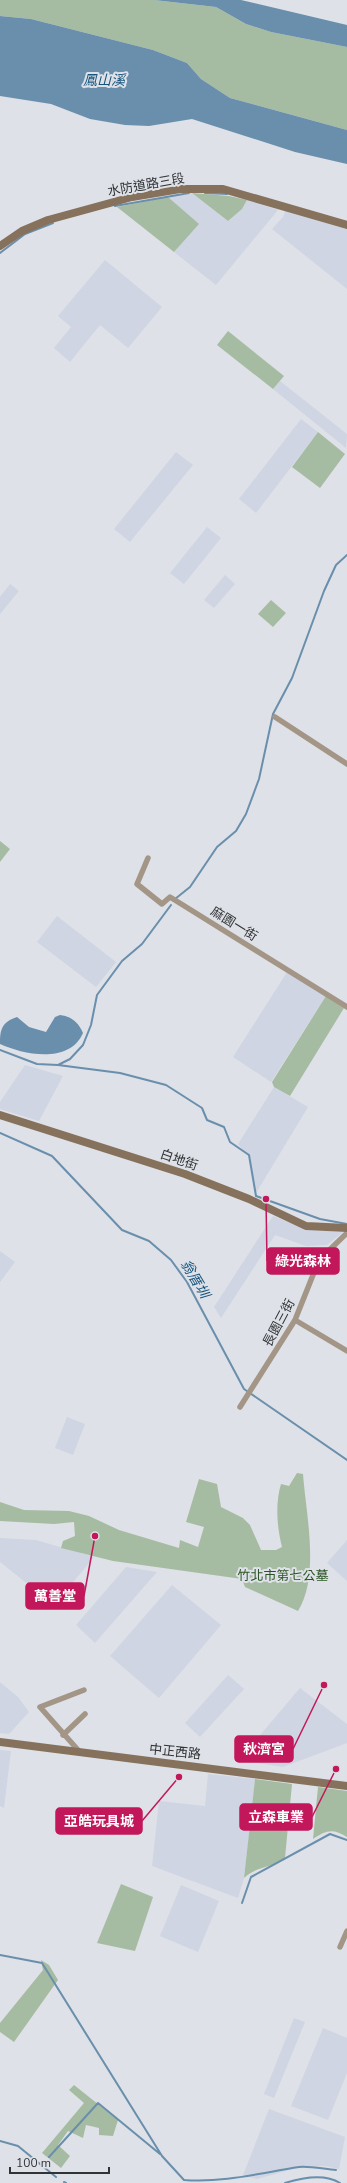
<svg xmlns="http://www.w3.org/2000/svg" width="347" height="2183" font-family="'Nunito Sans','Noto Sans TC',sans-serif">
	<rect width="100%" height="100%" fill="#dee1e7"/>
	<!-- built -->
	<path fill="#cfd5e2" d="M192,193l36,28 14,-12 5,-9 31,10 -62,75 -42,-33 24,-28 -30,-27z
		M286,209l61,18v62l-75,-60 11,-12z
		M105,260l57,47 -34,41 -28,-23 -30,37 -16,-14 17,-21 -13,-11z
		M280,381l67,53 -1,14 -73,-59z
		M301,419l17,13 -62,81 -17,-14z
		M176,452l17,13 -63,77 -16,-13z
		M207,527l14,11 -37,46 -14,-11z
		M225,575l10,9 -21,24 -10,-8z
		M10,584l9,7 -19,23v-17z
		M57,916l59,46 -20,25 -59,-45z
		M287,972l39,24 -55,86 -38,-25z
		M25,1065l38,11 -24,45 -39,-12v-7z
		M274,1087l34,20 -52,86 -7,-36 -11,-13z
		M273,1216l36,14 34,2 -16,13 -21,1 -31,-11 -54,83 -7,-11z
		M0,1251l15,11 -15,20z
		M67,1417l18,7 -12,31 -18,-7z
		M0,1538l36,2 58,17 -40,48 -54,-43z
		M347,1540v41l-20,-18z
		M126,1567l31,5 -62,71 -19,-18z
		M172,1585l49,40 -62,73 -49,-42z
		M228,1675l16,14 -44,48 -15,-14z
		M0,1682l18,15 11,15 -20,22 -9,-1z
		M300,1688l47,36v19l-64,24 -44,-7z
		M0,1750l11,1 -7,57 -4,-2z
		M208,1774l47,5 -11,99 -6,20 -86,-32 7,-65 46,5z
		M181,1885l38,16 -21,51 -38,-16z
		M294,2018l11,4 -31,76 -10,-4z
		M323,2028l24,10v35l-19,47 -37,-14z
		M269,2109l76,28 -6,32 -14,-3 -25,1 -43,12 -14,-4z"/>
	<!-- green -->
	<path fill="#a6bca2" d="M0,0h154l62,7 30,17 25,8 76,15v83l-117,-32 -29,-19 -14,-16 -34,-13 -122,-31 -31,-3z
		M192,193l37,3 18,4 -5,9 -14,12z
		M168,197l31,27 -25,28 -57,-45z
		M228,331l56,45 -11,13 -56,-44z
		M318,432l27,22 -25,34 -28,-21z
		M271,600l15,13 -13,14 -15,-13z
		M0,841l10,8 -10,13z
		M326,996l18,12 -54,88 -16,-9 -2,-5z
		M297,1473l6,1c3,40 17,102 -5,137l-53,-24 -3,-8 -129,-18 -52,-13 2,-7 12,-5 -1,-14 -20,2 -54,-3v-19l24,8 45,1 20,5 30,14 60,18 1,-8 18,7 6,-20 -18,-5 13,-43 18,5 4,23 22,11 7,7 11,25h15l6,-3c-5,-20 -7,-43 -1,-63l8,2z
		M255,1779l37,5 -7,74c-15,11 -29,8 -41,20z
		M318,1787l29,4v46c-14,-9 -21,-7 -34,2z
		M121,1884l32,13 -18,54 -38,-8z
		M41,1960l8,5 9,15 -44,62 -14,-10v-9l43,-53z
		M74,2085l44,35 -5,16 -14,-1v-7l-13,-3 -3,13 -15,-7 -10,14 12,11 -9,12 -19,-15 42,-50 -15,-13z"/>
	<!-- water -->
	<path fill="#698fac" d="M154,0h87l106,25v22l-76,-15 -25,-8 -30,-17z
		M0,16l31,3 122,31 34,13 14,16 29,19 117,32v34l-52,-12 -103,-33 -43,7 -24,-1 -35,-6 -39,-15 -51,-8z
		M60,1015c11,1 19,8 23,18 -13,31 -59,22 -83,11 0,-15 2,-22 17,-27l12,10 17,5 9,-15z"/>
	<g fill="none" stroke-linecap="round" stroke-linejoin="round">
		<!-- stream -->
		<path stroke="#698fac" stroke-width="2" d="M205,193l22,1
			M115,206l74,-13
			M0,253l25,-19 28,-11
			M175,899l15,-12 27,-40 19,-16 10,-17 13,-35 14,-65 19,-36 32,-87 12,-26 11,-10
			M0,1050l37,14 21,1 12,-6 13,-14 8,-20 6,-30 25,-34 20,-17 29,-39
			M58,1065l62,8 46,12 36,23 5,12 17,7 6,15 19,13 7,41 64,23 27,5
			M0,1133l52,23 70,74 27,11 22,19 16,22 57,107 103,71
			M242,1903l9,-26 79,-43 17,6
			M0,1955l42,8 120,193 22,24c39,3 76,-7 115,-13 11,-1 25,2 37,3
			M0,2141l18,5 38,31
			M49,2157l49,-54 62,51
			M64,2182l2,1
			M285,2183c16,-5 39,-10 55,0"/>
		<!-- street -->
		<path stroke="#a49687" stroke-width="5.5" d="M275,717l72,47
			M148,858l-11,26 25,20 8,-7 177,110
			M295,1320l52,31
			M240,1407l55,-87 24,-60 28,-27
			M63,1735l22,-21
			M78,1750l-38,-43 44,-17
			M340,1947l7,-16"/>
		<!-- secondary -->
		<path stroke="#86725c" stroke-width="8" d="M0,246l22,-15 26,-11 84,-23 48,-8h43l124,36
			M0,1115l185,59 64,25 57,27 41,2
			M0,1742l347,44"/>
	</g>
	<g text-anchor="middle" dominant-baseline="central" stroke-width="4" stroke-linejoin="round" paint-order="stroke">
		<!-- street labels -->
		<g font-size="13" fill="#313335" stroke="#dee1e7">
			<text transform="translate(146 185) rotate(-10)">水防道路三段</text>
			<text transform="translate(234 924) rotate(32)">麻園一街</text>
			<text transform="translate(179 1160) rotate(19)">白地街</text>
			<text transform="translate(279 1323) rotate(-62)">長園三街</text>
			<text transform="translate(175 1752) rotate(6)">中正西路</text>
		</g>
		<!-- park labels -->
		<g font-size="13" fill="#2a5423" stroke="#dee1e7">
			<text x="283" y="1576">竹北市第七公墓</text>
		</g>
		<!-- water labels -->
		<g font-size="14" font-style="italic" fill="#17547d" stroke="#dee1e7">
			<text x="104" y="80">鳳山溪</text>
			<text transform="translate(195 1279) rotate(59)">翁厝圳</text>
		</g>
	</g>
	<!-- callouts -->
	<path fill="none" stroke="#c2185b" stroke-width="1.5" d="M266 1199L267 1261M95 1536L84 1596M324 1685L293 1749M336 1769L312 1817M179 1777L142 1821"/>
	<g fill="#c2185b" stroke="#dee1e7" stroke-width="1.5">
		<circle cx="266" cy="1199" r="4"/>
		<circle cx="95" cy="1536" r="4"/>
		<circle cx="324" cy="1685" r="4"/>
		<circle cx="336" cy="1769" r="4"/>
		<circle cx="179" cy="1777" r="4"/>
	</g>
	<g fill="#c2185b" stroke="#c2185b" stroke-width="1.5">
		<rect x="267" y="1248" width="72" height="26" rx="4"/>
		<rect x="26" y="1583" width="58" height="26" rx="4"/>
		<rect x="235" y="1736" width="58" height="26" rx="4"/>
		<rect x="240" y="1804" width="72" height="26" rx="4"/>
		<rect x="56" y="1808" width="86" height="26" rx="4"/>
	</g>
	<g font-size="14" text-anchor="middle" font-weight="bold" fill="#fff">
		<text x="303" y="1266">綠光森林</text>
		<text x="55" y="1601">萬善堂</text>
		<text x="264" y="1754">秋濟宮</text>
		<text x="276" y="1822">立森車業</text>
		<text x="99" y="1826">亞皓玩具城</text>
	</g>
	<!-- scale -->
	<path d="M10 2167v6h99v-6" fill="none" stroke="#313335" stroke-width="2"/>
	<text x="16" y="2167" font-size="12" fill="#313335" stroke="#dee1e7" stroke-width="3" paint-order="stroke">100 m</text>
</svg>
